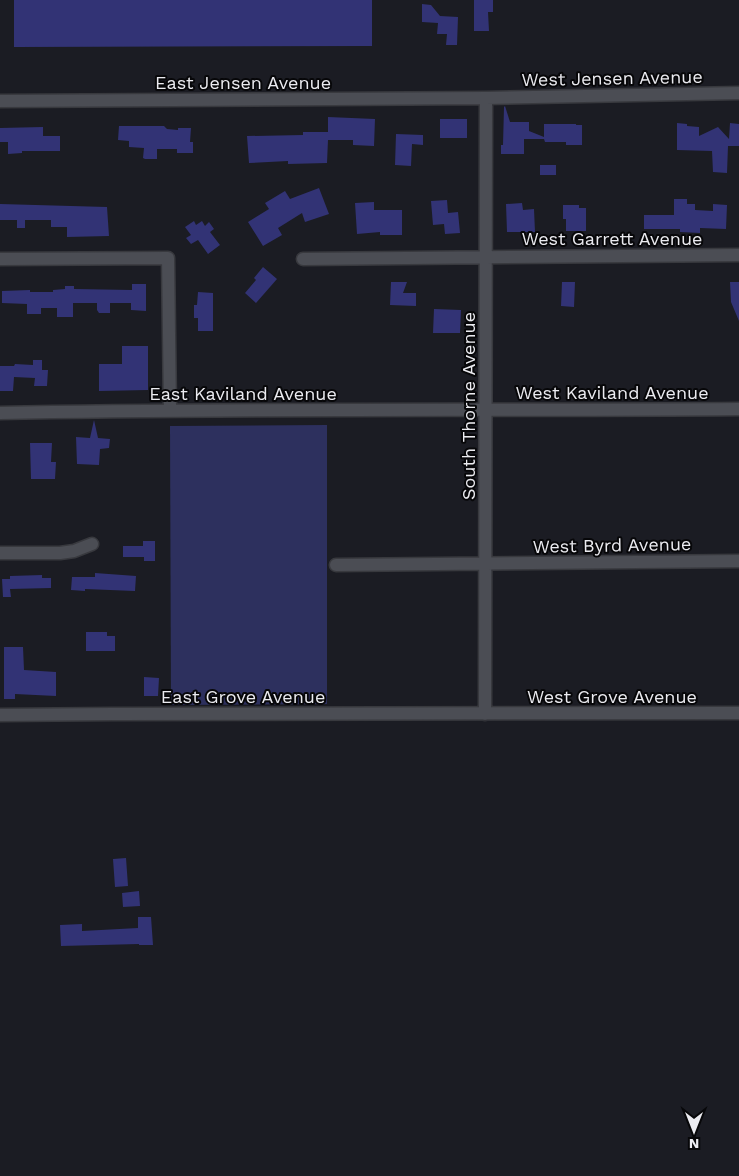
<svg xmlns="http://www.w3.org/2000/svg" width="739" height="1176" font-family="'Work Sans',sans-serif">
	<rect width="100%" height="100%" fill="#1b1c23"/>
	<!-- green -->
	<path fill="#2d305e" d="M327,425v279l-156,1 -1,-279z"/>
	<!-- building -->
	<path fill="#323375" d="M14,0h358v46l-358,1z
		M474,0h19v12h-5l1,19h-15z
		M422,4l9,1 9,11 18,1 -1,28h-11l1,-11h-10l1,-11 -16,-1z
		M505,106l5,16h19v9l15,6v-13h32v1h6v20h-16v-3h-21l-1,-3h-20v15h-23v-9h2l1,-38z
		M328,117l47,2 -1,27 -21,-1v-5h-25l-1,23 -39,1v-3l-39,2 -2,-27 56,-1v-3h25z
		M440,119h27v19h-27z
		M677,123l10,1v2l12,1v9l19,-9 11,12 1,-16 9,1v22h-11l-1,27 -14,-1 -1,-21 -35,-1z
		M119,126h45l3,3 11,1v-2h13l-1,14h3v11h-16v-4h-20v10h-12l-2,-1 1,-10 -15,-1v-6l-11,-1z
		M43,127v9h17v15h-38v2l-14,1v-12h-8v-14z
		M396,134l27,1v10l-11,-1 -1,22 -16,-1z
		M540,165h16v10h-16z
		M319,188l10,26 -24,8 -3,-9 -24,15 4,7 -19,11 -15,-24 21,-13 -4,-6 20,-12 5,8z
		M674,199h13v5h8v6l18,1v-7l14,1 -1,24 -26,-1v5l-20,-1v-3h-36v-14h30z
		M447,200l1,13 10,-1 2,21 -15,1 -1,-10 -11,1 -2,-24z
		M374,202v8h28v25h-22v-3l-23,2 -2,-31z
		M522,203l1,7 11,-1 1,23h-28l-1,-28z
		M0,204l107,3 2,29 -42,1v-10h-16v-7h-26v8h-8v-8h-17z
		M563,205h16v3h7v23h-20v-12h-3z
		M194,221l2,4 6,-4 3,5 4,-4 5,7 -4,3 10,13 -12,9 -10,-14 -7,4 -5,-6 5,-3 -6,-8z
		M263,267l14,12 -21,24 -11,-10 11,-13 -2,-2z
		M391,282h16l-4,11h13v13l-26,-1z
		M562,282h13l-1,25 -13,-1z
		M730,282h9v39l-8,-19z
		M132,284h14v27l-15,-1v-7h-21v10h-11l-2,-3v-7h-24v14h-16v-9h-16v6h-14v-10l-25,-1v-12l28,-1v2h23v-2l12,-1v-3h9v3l58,1z
		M198,292l15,1v38h-15v-13h-4v-13h3z
		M434,309l27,1 -1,23h-27z
		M122,346h26v44l-49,1v-27h23z
		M33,360h9v10h6l-1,16h-13l1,-8 -21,-1 -1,14h-13v-25h14l1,-2 18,1z
		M94,420l4,18 12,1 -1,9 -9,1 -1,16 -22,-1 -1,-27 14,1z
		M30,443h22l-1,19h5l-1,17h-24z
		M143,541h12v20h-11v-4h-21v-11h20z
		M95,573l41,3 -1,15 -50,-2v2l-14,-1 1,-13h23z
		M42,575v3h9v10l-41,1 1,8h-8l-1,-18h8v-3z
		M86,632h21v4h8v15h-29z
		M4,647h19l1,23 32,2v24l-41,-2v5h-11z
		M144,677l15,1 -1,18h-14z
		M126,858l2,28 -13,1 -2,-28z
		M139,891l1,15 -17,1 -1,-14z
		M138,917h13l2,28h-14v-1l-78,2 -1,-21 22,-1v7l56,-3z"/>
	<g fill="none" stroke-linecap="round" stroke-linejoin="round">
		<!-- minor casing -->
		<g stroke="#38393e" stroke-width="15">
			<path id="minor" d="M0,101l486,-3 253,-5
				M0,259l168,-1 2,151
				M303,259l436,-4
				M0,413c246,-5 493,-2 739,-4
				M0,553h60l14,-2 18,-7
				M336,565l403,-4
				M485,714l1,-616
				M0,715l112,-1 627,-1"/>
		</g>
		<!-- minor -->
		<use href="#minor" stroke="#4b4d54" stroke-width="12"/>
	</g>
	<g text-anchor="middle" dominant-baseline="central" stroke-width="4" stroke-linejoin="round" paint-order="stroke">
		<!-- street labels -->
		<g font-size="18" fill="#ebebf0" stroke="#070709">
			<text transform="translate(612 78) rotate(-1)">West Jensen Avenue</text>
			<text x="243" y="82">East Jensen Avenue</text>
			<text x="612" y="238">West Garrett Avenue</text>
			<text x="612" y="392">West Kaviland Avenue</text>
			<text x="243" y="393">East Kaviland Avenue</text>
			<text transform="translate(468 406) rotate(-90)">South Thorne Avenue</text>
			<text transform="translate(612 545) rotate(-1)">West Byrd Avenue</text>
			<text x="243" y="696">East Grove Avenue</text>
			<text x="612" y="696">West Grove Avenue</text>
		</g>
	</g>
	<!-- north arrow -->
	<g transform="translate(694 1131) rotate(180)" stroke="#070709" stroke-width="4" paint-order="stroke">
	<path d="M0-4L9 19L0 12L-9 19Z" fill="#ebebf0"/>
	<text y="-8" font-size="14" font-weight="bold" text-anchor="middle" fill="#ebebf0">N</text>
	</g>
</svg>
